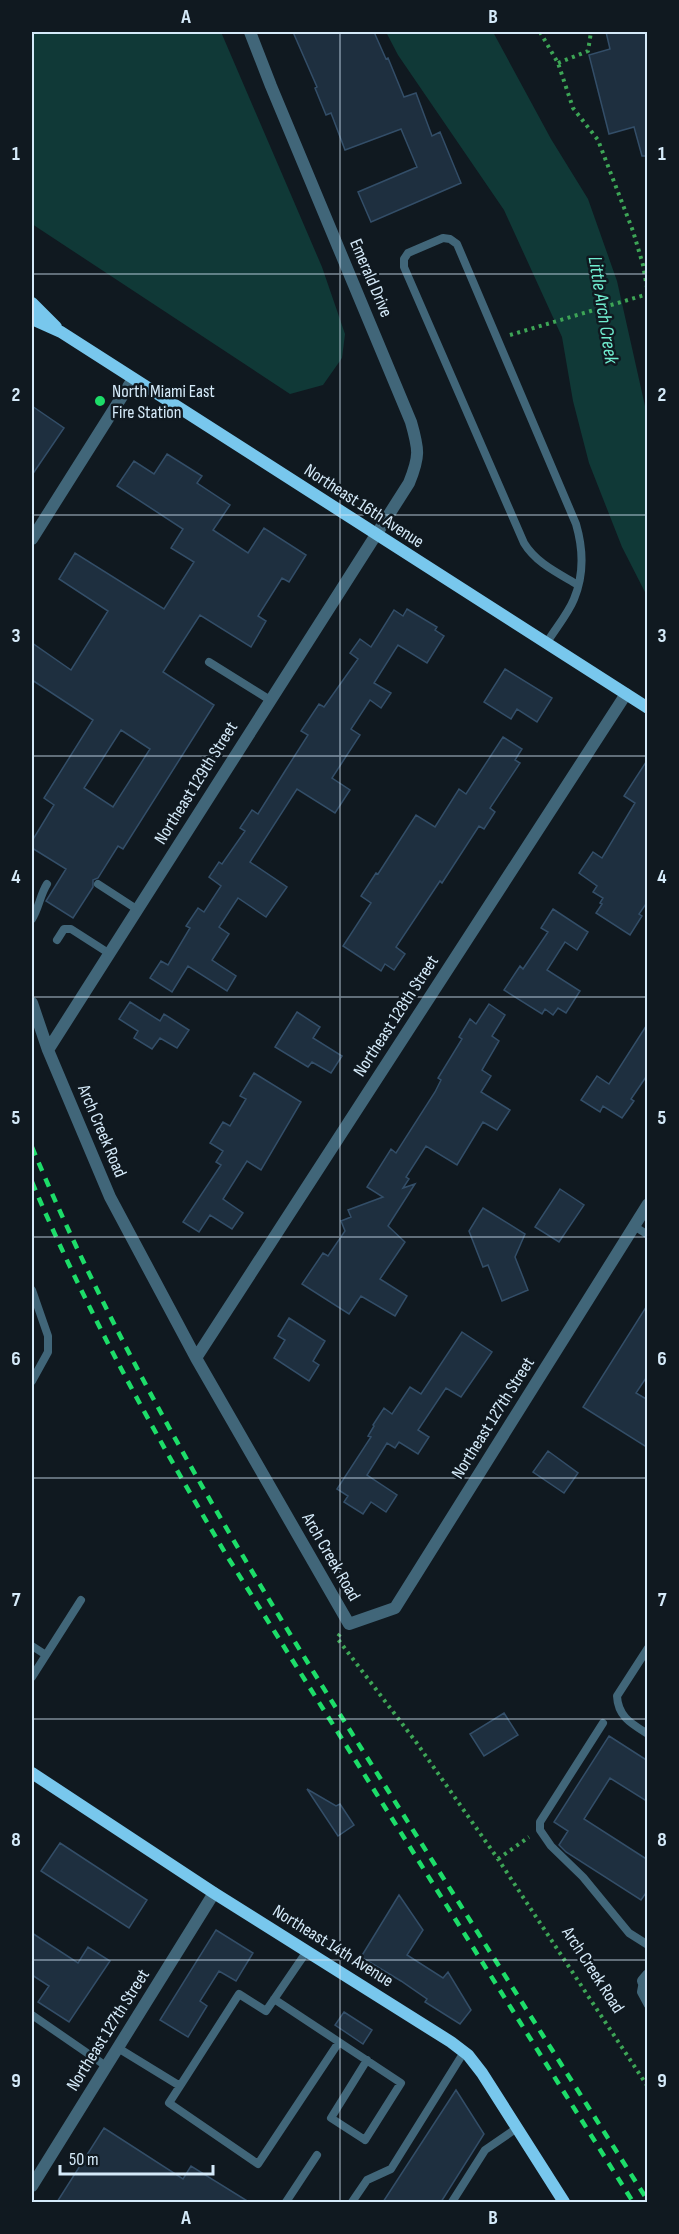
<svg xmlns="http://www.w3.org/2000/svg" width="679" height="2234" font-family="'Sofia Sans Condensed',sans-serif">
	<rect width="100%" height="100%" fill="#101920"/>
	<!-- water -->
	<path fill="#103937" d="M32,32h189l101,235 23,67 -3,24 -19,27 -33,9 -258,-170z
		M386,32h107l58,107 37,60 29,82 30,134v181l-25,-49 -33,-84 -16,-62 -11,-64 -58,-127 -106,-155z"/>
	<!-- building -->
	<path fill="#1e2f3f" stroke="#334e68" stroke-width="1.5" fill-rule="evenodd" d="M293,32h81l12,27 2,-1 16,39 12,-4 16,43 8,-4 21,51 -90,39 -13,-30 59,-25 -16,-38 -56,21 -14,-37 -5,2 -11,-27 2,-1z
		M606,32h42v124h-6l-8,-29 -25,7 -20,-79 21,-6z
		M32,406l32,22 -32,47z
		M167,454l35,22 -5,7 33,22 -17,25 35,23 16,-25 42,27 -17,27 -7,-4 -24,38 8,5 -15,26 -51,-32 -37,57 51,33 -91,144 -5,-3 -20,32 -5,2v7l-20,31 -27,-17 20,-32 -34,-21v-7l22,-36 -10,-7 49,-78 -61,-40v-37l39,27 37,-59 -49,-32 16,-26 89,56 30,-47 -23,-14 12,-19 -66,-43 17,-25 20,13zM121,730l29,19 -37,58 -29,-19z
		M407,609l30,18 -2,3 9,6 -17,27 -29,-18 -24,38 17,10 -10,15 -11,-8 -19,29 9,6 -28,43 18,12 -15,23 -38,-24 -47,73 37,25 -21,30 -28,-19 -19,29 10,7 -17,26 24,16 -9,15 -39,-25 -16,26 -22,-14 11,-17 7,4 22,-37 -4,-2 12,-18 6,4 17,-26 -12,-9 10,-15 3,2 23,-33 -5,-3 12,-18 6,4 27,-43 23,-36 -7,-4 18,-27 5,3 34,-48 -8,-6 10,-14 11,8 23,-37 9,6z
		M505,669l47,29 -15,24 -20,-13 -6,10 -27,-17z
		M503,737l19,12 -7,11 5,3 -30,45 5,4 -11,17 -5,-3 -37,57 -2,-2 -44,66 9,7 -11,16 -9,-6 -4,7 -38,-25 28,-43 -10,-7 15,-23 2,1 38,-59 19,12 24,-38 7,5z
		M648,759v142l-9,13 3,2 -12,19 -34,-22 6,-9 -2,-1 3,-5 -10,-6 4,-6 -18,-13 14,-21 9,6 33,-55 -11,-7z
		M553,909l35,23 -11,18 -12,-8 -18,28 33,21 -14,22 -8,-5 -5,7 -8,-6 -3,5 -38,-24 16,-24 3,3 25,-37 -7,-4z
		M130,1002l30,19 4,-7 25,16 -12,18 -17,-10 -8,11 -18,-11 4,-7 -19,-12z
		M489,1004l16,11 -13,21 7,5 -17,29 9,6 -10,16 29,18 -13,20 -14,-8 -26,43 -31,-19 -20,31 3,2 -6,9 12,-4 -27,42 17,16 -25,37 27,17 -12,20 -34,-20 -12,18 -47,-30 21,-31 5,3 17,-25 -4,-10 10,-4 -3,-7 35,-13 -16,-10 24,-38 5,4 39,-61 6,-12 -3,-2 24,-39 -3,-2 11,-18 6,5z
		M297,1012l23,15 -7,11 29,18 -11,17 -19,-11 -4,5 -33,-20z
		M648,1023v51l-17,25 3,2 -12,17 -19,-12 -3,6 -19,-12 16,-24 12,8z
		M254,1073l47,29 -40,68 -14,-9 -24,38 20,14 -11,16 -22,-14 -11,17 -16,-10 38,-57 -5,-3 7,-11 -13,-8 13,-21 7,4 16,-27 -6,-3z
		M560,1189l24,16 -25,37 -24,-15z
		M483,1208l42,26 -10,23 13,33 -26,11 -14,-36 -5,2 -14,-36z
		M648,1304v71l-12,18 12,7v48l-65,-41z
		M289,1318l36,23 -12,20 6,4 -10,16 -35,-23 11,-18 -7,-4z
		M462,1332l30,20 -31,45 -15,-9 -28,42 11,7 -11,17 -19,-12 -4,6 -8,-5 -20,32 30,20 -11,17 -15,-10 -8,12 -19,-12 4,-6 -11,-7 34,-52 -3,-1 6,-10 -1,-1 11,-17 8,6 18,-27 11,7z
		M548,1451l30,22 -14,20 -31,-21z
		M504,1713l14,22 -34,21 -14,-22z
		M609,1736l39,25v41l-38,-24 -26,41 64,41v30l-7,10 -75,-48 -7,-7 9,-14 -14,-9z
		M307,1789l29,17 4,-2 14,21 -16,11z
		M60,1843l87,57 -18,28 -88,-57z
		M399,1895l24,35 -16,25 36,23 5,-6 23,38 -11,14 -35,-22 2,-3 -26,-18 -40,-24z
		M216,1930l37,23 -17,28 -17,-10 -19,30 7,5 -19,31 -28,-17z
		M32,1933l46,30 10,-16 22,14 -41,61 -31,-20 11,-16 -17,-11z
		M344,2012l28,18 -9,14 -28,-19z
		M456,2090l28,44 -43,68h-58z
		M104,2128l79,51 8,-13 58,36h-192z"/>
	<g fill="none" stroke-linecap="round" stroke-linejoin="round">
		<!-- path -->
		<path stroke="#3da556" stroke-width="4" stroke-dasharray="3 4.5" stroke-linecap="butt" d="M540,32l18,31 15,45 25,32 35,91 10,34 5,28
			M558,63l30,-12 3,-19
			M510,335l138,-41
			M340,1634l-3,4 79,104 82,117 150,228
			M498,1859l31,-22"/>
		<!-- lane -->
		<path stroke="#416679" stroke-width="8" d="M546,644c9,-15 22,-30 28,-45 10,-24 9,-51 2,-75l-119,-280 -7,-5 -7,-1 -35,15 -4,6v8l120,276c12,20 34,30 54,42
			M209,662l61,38
			M98,884l40,26
			M32,919c7,-11 8,-24 15,-35
			M57,940l7,-11h7l39,25
			M634,1226l14,9
			M32,1290l16,46v16l-16,29
			M32,1646l14,9
			M648,1648l-31,48c1,21 15,28 31,38
			M32,1677l49,-77
			M603,1723l-63,99v8l11,16 32,31 46,56 19,12
			M643,1981l-2,11 7,13
			M32,2015l74,51
			M339,2042l62,41 -36,57 -34,-22 36,-58
			M118,2048l62,38 59,-92 27,17 41,-60
			M180,2086l-11,17 89,61 81,-122 -65,-43
			M286,2202l31,-47
			M352,2202l15,-22 24,-11 73,-117
			M452,2202l33,-52 32,-22"/>
		<!-- street -->
		<path stroke="#416679" stroke-width="12" d="M32,539l101,-160
			M32,1003l16,47 62,147 86,161 153,266 46,-16 253,-404
			M48,1050l361,-567c11,-27 10,-33 2,-61l-140,-336 -21,-54
			M196,1358l430,-664
			M643,1981l5,-6
			M32,2186l182,-293"/>
		<!-- secondary -->
		<path stroke="#78c7ed" stroke-width="12" d="M32,303l24,24
			M32,319l29,13 587,376
			M32,1773l182,120 237,149 17,13 14,18 82,129"/>
		<!-- rail -->
		<path stroke="#1ddd69" stroke-width="4.5" stroke-dasharray="9 8" stroke-linecap="butt" d="M32,1147c92,220 216,422 343,623 91,144 182,288 273,431
			M32,1182c55,130 123,253 195,374l406,646"/>
	</g>
	<!-- grid -->
	<path fill="none" stroke="#d5eaf9" stroke-width="1.5" stroke-opacity="0.55" d="M340,32v2170M32,274h616M32,515h616M32,756h616M32,997h616M32,1237h616M32,1478h616M32,1719h616M32,1960h616"/>
	<!-- markers -->
	<circle fill="#1ddd69" stroke="#101920" stroke-width="2" cx="100" cy="401" r="6"/>
	<g text-anchor="middle" dominant-baseline="central" stroke-width="5" stroke-linejoin="round" paint-order="stroke">
		<!-- street labels -->
		<g font-size="18" fill="#d5eaf9" stroke="#101920">
			<text transform="translate(371 278) rotate(67)">Emerald Drive</text>
			<text transform="translate(364 506) rotate(33)">Northeast 16th Avenue</text>
			<text transform="translate(196 783) rotate(-58)">Northeast 129th Street</text>
			<text transform="translate(396 1016) rotate(-57)">Northeast 128th Street</text>
			<text transform="translate(102 1131) rotate(67)">Arch Creek Road</text>
			<text transform="translate(493 1418) rotate(-58)">Northeast 127th Street</text>
			<text transform="translate(331 1557) rotate(60)">Arch Creek Road</text>
			<text transform="translate(333 1946) rotate(32)">Northeast 14th Avenue</text>
			<text transform="translate(593 1970) rotate(57)">Arch Creek Road</text>
			<text transform="translate(108 2030) rotate(-58)">Northeast 127th Street</text>
		</g>
		<!-- poi labels -->
		<g font-size="18" fill="#d5eaf9" stroke="#101920" text-anchor="start">
			<text x="112" y="391">North Miami East<tspan x="112" dy="21">Fire Station</tspan></text>
		</g>
		<!-- water labels -->
		<g font-size="20" font-style="italic" fill="#70eccf" stroke="#101920">
			<text transform="translate(603 310) rotate(81)">Little Arch Creek</text>
		</g>
	</g>
	<!-- border -->
	<rect width="679" height="2234" fill="none" stroke="#101920" stroke-width="66"/>
	<!-- scale -->
	<path d="M60 2165v9h153v-9" fill="none" stroke="#d5eaf9" stroke-width="3"/>
	<text x="69" y="2165" font-size="18" fill="#d5eaf9" stroke="#101920" stroke-width="4.5" paint-order="stroke">50 m</text>
	<rect x="33" y="33" width="613" height="2168" fill="none" stroke="#d5eaf9" stroke-width="2"/>
	<g font-size="20" text-anchor="middle" font-weight="bold" fill="#d5eaf9">
		<text x="186" y="23">A</text>
		<text x="493" y="23">B</text>
		<text x="16" y="160">1</text>
		<text x="662" y="160">1</text>
		<text x="16" y="401">2</text>
		<text x="662" y="401">2</text>
		<text x="16" y="642">3</text>
		<text x="662" y="642">3</text>
		<text x="16" y="883">4</text>
		<text x="662" y="883">4</text>
		<text x="16" y="1124">5</text>
		<text x="662" y="1124">5</text>
		<text x="16" y="1365">6</text>
		<text x="662" y="1365">6</text>
		<text x="16" y="1606">7</text>
		<text x="662" y="1606">7</text>
		<text x="16" y="1846">8</text>
		<text x="662" y="1846">8</text>
		<text x="16" y="2087">9</text>
		<text x="662" y="2087">9</text>
		<text x="186" y="2224">A</text>
		<text x="493" y="2224">B</text>
	</g>
</svg>
